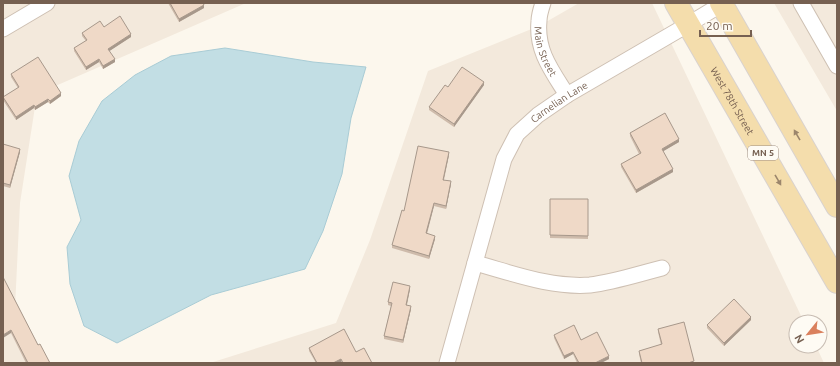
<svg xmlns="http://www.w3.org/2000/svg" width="840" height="366" font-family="Ubuntu,sans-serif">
	<rect width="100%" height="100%" fill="#fcf7ed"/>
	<!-- residential -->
	<path fill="#f3e9dc" d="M3,3h243l-209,91 -17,109 -6,126 32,34h-43z
		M579,3h73l152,319h-8v24h20l8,17h-614l126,-40 34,-83 58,-169 111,-45z
		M774,3h63v108z"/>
	<!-- water -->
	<path fill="#c2dee4" stroke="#a9ccd5" d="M225,48l88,14 53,5 -15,51 -9,56 -19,57 -18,38 -94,26 -94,48 -33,-17 -14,-42 -3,-37 14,-27 -12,-44 10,-35 23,-40 33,-26 36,-19z"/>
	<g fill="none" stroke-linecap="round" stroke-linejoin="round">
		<!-- minor casing -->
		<g stroke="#cec0b3" stroke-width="17">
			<g id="minor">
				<path id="s1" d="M543,3c-2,6 -4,12 -4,18 -3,30 13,50 28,74"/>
				<path d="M801,3l36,63"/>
				<path d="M3,29l44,-26"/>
				<path d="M475,263c37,10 76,25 115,22 24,-3 48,-11 72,-17"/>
				<path id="s2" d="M447,363l57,-204 13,-25 21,-19 29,-20 122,-71 33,-20"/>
			</g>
		</g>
		<!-- primary casing -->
		<g stroke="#d9d2ce" stroke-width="24">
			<g id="primary">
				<path id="s3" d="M676,3l161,279"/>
				<path d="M721,3l116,203"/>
			</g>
		</g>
		<!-- minor -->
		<use href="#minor" stroke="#fff" stroke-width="15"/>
		<!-- primary -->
		<use href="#primary" stroke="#f4ddac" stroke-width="22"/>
	</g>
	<!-- wall -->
	<path fill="#cebbab" d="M168,3h35l1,5 -25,14z
		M104,27l27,10 -22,14 6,11 -12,7 -4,-7 -13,8 -12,-19v-3l12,-7 -4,-5v-3z
		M11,74l50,22 -11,8 -2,-2 -13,8 -1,-2 -18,12 -13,-20v-3l15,-9 -7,-11z
		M484,85l-30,42 -25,-17v-3l19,-20z
		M630,133l49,9 -16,9 10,21 -37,21 -15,-26v-3l18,-10 -9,-18z
		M3,144l17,8 -10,36 -7,-2z
		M449,155l-5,25 7,4 -5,25 -12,-3 -7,28 8,5 -6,20 -37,-11v-3l12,-34z
		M550,199h38v40l-38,-1z
		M3,277l35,68 12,18h-24l-15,-30z
		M410,289l-3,16 4,4 -8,34 -19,-4v-3l7,-30 -3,-1v-3z
		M751,320l-27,26 -17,-18v-3z
		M658,329l36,34h-53l-2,-9v-3l22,-6 -3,-13z
		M554,335l27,5 28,19 -8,4h-24l-4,-9 -9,5 -10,-21z
		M309,348l47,4 16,11h-30l-1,-1 -3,1h-22l-7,-12z"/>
	<!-- shaded-wall -->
	<path fill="#a7988b" d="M204,5v3l-25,14v-3z
		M131,34v3l-23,15v-3z
		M99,59v3l-13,8v-3z
		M115,59v3l-12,7v-3z
		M484,82v3l-30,42v-3z
		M61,93v3l-11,8v-3z
		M48,99v3l-13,8v-3z
		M34,105v3l-18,12v-3z
		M679,139v3l-17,10v-3z
		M20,149v3l-10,36v-3z
		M449,152v3l-6,27v-2z
		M673,169v3l-37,21v-3z
		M451,181v3l-5,25v-3z
		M434,203v3l-8,30v-3z
		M435,236v3l-6,20v-3z
		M410,286v3l-4,19v-3z
		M411,306v3l-8,34v-3z
		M751,317v3l-27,26v-3z
		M11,330v3l-8,5v-3z
		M573,352v2l-9,5v-3z
		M609,356v3l-8,4h-6z
		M341,359v3l-3,1h-5z"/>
	<!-- building -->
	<path fill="#efd9c7" stroke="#a7988b" d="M170,3h33l1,2 -25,14z
		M120,16l11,18 -23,15 7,10 -12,7 -4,-7 -13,8 -12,-19 13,-8 -5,-7 18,-12 4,6z
		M38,57l23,36 -11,8 -2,-2 -13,8 -1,-2 -18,12 -13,-20 16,-10 -8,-13z
		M462,67l22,15 -30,42 -25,-17 16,-22 3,2z
		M665,113l14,26 -17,10 11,20 -37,21 -15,-26 20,-11 -11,-20z
		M3,144l17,5 -10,36 -7,-2z
		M418,146l31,6 -6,28 8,1 -5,25 -12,-3 -8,30 9,3 -6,20 -37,-11 10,-35 2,1z
		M550,199h38v37l-38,-1z
		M3,277l35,68 2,-1 10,19h-22l-17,-33 -8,5z
		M393,282l17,4 -4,19 5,1 -8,34 -19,-4 8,-33 -4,-1z
		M734,299l17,18 -27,26 -17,-18z
		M684,322l10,39 -6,2h-46l-3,-12 23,-7 -4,-15z
		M574,325l7,15 16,-8 12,24 -14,7h-16l-6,-11 -9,4 -10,-21z
		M344,329l12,23 8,-4 8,15h-29l-2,-4 -8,4h-16l-8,-15z"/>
	<!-- one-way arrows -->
	<defs><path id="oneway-solid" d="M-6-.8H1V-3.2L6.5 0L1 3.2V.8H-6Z"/></defs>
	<g fill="#9c866c">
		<use href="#oneway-solid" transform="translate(797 135) rotate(-120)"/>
		<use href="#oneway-solid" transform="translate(778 180) rotate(60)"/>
	</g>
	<g text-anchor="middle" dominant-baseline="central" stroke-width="3" stroke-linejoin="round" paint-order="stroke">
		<!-- shield labels -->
		<rect fill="#fefbf4" stroke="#9f8e82" stroke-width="1" x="748" y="146" width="30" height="14" rx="3"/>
		<g font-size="9" font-weight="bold" fill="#766051">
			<text x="763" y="153">MN 5</text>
		</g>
		<!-- street labels -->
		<g font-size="10" fill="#766051" stroke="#fefbf4">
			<text stroke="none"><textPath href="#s1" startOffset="50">Main Street</textPath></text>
			<text stroke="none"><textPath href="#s3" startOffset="113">West 78th Street</textPath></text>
			<text stroke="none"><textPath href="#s2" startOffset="293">Carnelian Lane</textPath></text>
		</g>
	</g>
	<!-- border -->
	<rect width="840" height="366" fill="none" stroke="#766051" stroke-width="8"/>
	<!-- north arrow -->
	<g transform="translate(808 334) rotate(240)"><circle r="19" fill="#fefbf4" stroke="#c8bdb3"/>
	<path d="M0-3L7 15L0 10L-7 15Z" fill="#da805d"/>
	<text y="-6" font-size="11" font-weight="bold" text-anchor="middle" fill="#766051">N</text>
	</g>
	<!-- scale -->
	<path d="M700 30v6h51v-6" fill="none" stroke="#766051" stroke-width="2"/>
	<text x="706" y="30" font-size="12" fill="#766051" stroke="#fefbf4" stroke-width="3" paint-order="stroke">20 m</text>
</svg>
